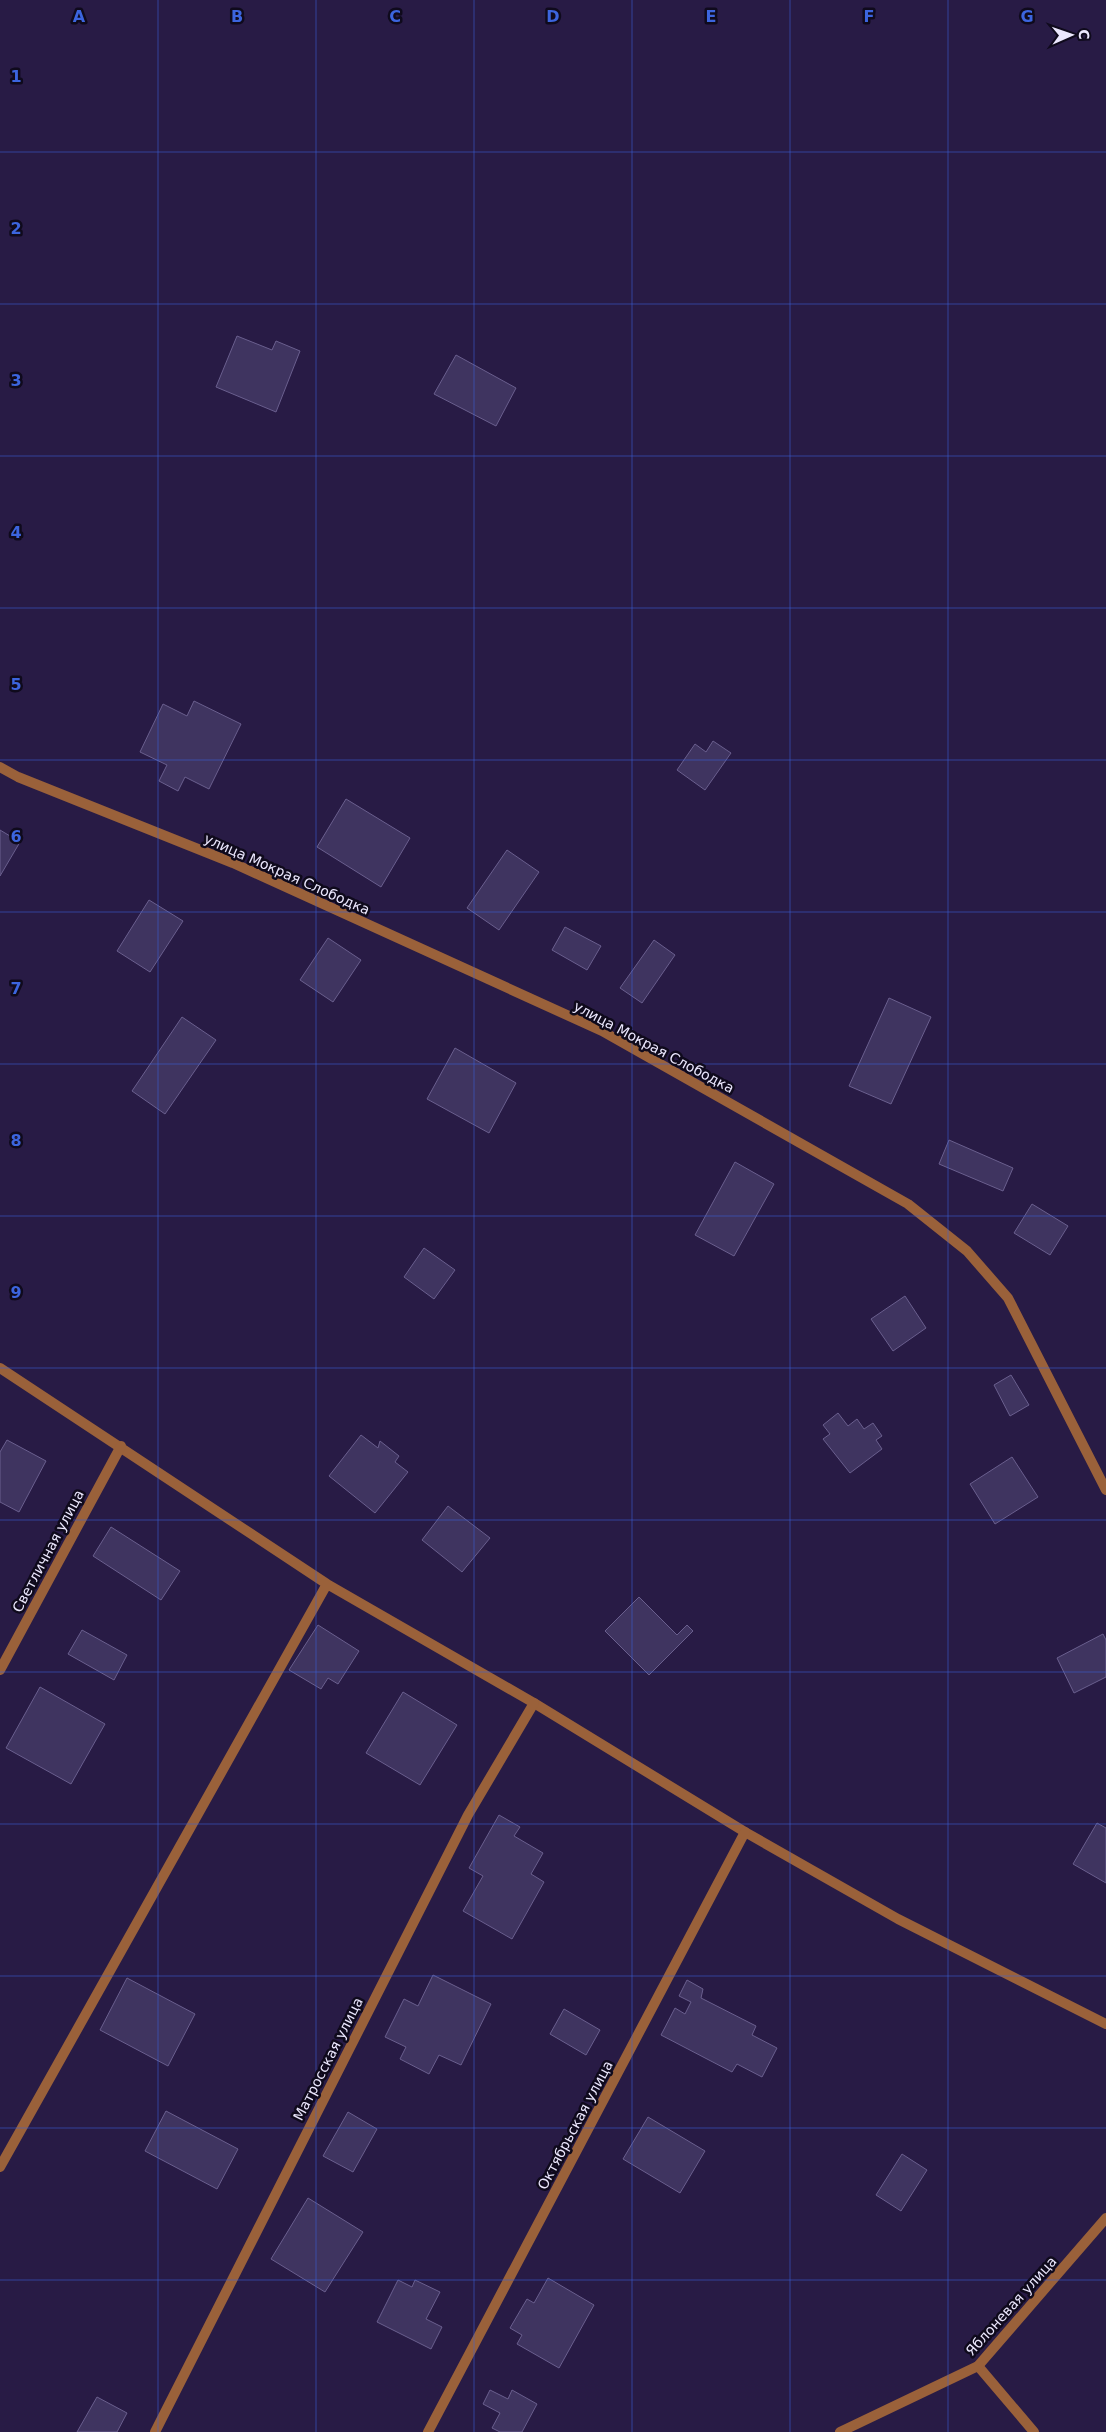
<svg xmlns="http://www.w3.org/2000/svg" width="1106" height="2432" font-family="'DejaVu Sans',sans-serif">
	<rect width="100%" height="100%" fill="#281b45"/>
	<!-- building -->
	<path fill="#3f3460" stroke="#6a5f8e" d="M237,336l35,14 4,-9 24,10 -24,61 -60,-25z
		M456,355l60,33 -20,38 -62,-32z
		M194,701l47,23 -32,65 -24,-12 -7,14 -19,-10 8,-16 -27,-13 23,-48 24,12z
		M713,741l18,12 -26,37 -28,-20 18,-26 11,8z
		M346,799l64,39 -29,49 -64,-40z
		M0,830l20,12 -20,34z
		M507,850l32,22 -40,58 -32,-22z
		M149,900l34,21 -33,51 -33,-21z
		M565,927l36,19 -14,24 -35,-20z
		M328,938l33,22 -28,42 -33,-22z
		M654,940l21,15 -33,48 -22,-15z
		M889,998l42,19 -40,87 -42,-18z
		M182,1017l34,23 -51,74 -33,-23z
		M455,1048l61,35 -27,50 -62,-34z
		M949,1140l64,28 -10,23 -64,-27z
		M735,1162l39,22 -40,72 -39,-21z
		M1032,1204l36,22 -18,29 -36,-22z
		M424,1248l31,22 -21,29 -30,-22z
		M905,1296l21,32 -33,23 -22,-32z
		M1011,1375l18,30 -19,11 -16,-31z
		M838,1413l10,13 9,-7 7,10 9,-6 9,13 -6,4 6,9 -32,24 -27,-34 7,-5 -7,-9z
		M361,1435l17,13 2,-7 19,15 -4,6 13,10 -33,41 -46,-37z
		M7,1440l39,21 -27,51 -19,-10v-50z
		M1012,1457l26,40 -43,27 -25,-40z
		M448,1506l42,32 -28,34 -40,-32z
		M111,1527l69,44 -19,29 -68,-44z
		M639,1597l38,38 10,-10 6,6 -44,44 -44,-44z
		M318,1625l41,26 -21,33 -10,-6 -7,11 -32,-19z
		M82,1630l45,25 -13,25 -46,-26z
		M1103,1634l3,6v37l-32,16 -17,-35z
		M40,1687l65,37 -34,60 -65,-36z
		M403,1692l54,33 -37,60 -54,-32z
		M499,1815l21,12 -6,9 29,17 -12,21 13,8 -32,57 -49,-28 20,-35 -14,-8z
		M1097,1823l9,5v55l-33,-19z
		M433,1975l58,29 -30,61 -22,-10 -10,19 -29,-15 6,-12 -21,-10 19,-38 14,7z
		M127,1978l68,36 -27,52 -68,-36z
		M687,1980l16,9 -2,9 55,28 -4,9 25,13 -15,29 -25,-13 -5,8 -71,-37 14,-27 10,6 6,-12 -12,-6z
		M564,2009l36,21 -14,25 -36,-21z
		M166,2111l72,38 -21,40 -72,-38z
		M348,2112l29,17 -24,43 -30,-16z
		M648,2117l57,34 -25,42 -57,-34z
		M902,2154l25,16 -26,41 -25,-16z
		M308,2198l55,34 -38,60 -54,-33z
		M548,2278l46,27 -35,63 -42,-24 5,-9 -12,-7 17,-29 7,4z
		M398,2280l14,7 3,-7 25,12 -14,27 16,8 -11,22 -54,-27z
		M490,2390l18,9 4,-9 25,14 -15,28h-22l-8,-4 8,-15 -17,-9z
		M97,2397l30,16 -10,19h-40z"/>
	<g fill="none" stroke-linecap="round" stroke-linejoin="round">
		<!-- lane -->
		<path stroke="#9a613a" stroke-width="10" d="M0,1368l327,216 207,119 211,129 153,87 208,105
			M0,2167l327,-583
			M978,2366l56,66"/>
		<!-- street -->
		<path stroke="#9a613a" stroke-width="10" d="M0,767l18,10 215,86 369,168 306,173 59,47 41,47 98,192
			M0,1670l121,-224
			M155,2432l313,-617 66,-112
			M428,2432l317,-600
			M840,2432l138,-66 128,-148"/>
	</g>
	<!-- grid -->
	<path fill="none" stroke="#3c65de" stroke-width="1" stroke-opacity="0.55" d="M158,0v2432M316,0v2432M474,0v2432M632,0v2432M790,0v2432M948,0v2432M0,152h1106M0,304h1106M0,456h1106M0,608h1106M0,760h1106M0,912h1106M0,1064h1106M0,1216h1106M0,1368h1106M0,1520h1106M0,1672h1106M0,1824h1106M0,1976h1106M0,2128h1106M0,2280h1106"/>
	<g text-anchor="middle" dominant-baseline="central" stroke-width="5" stroke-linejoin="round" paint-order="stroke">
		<!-- street labels -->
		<g font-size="14" fill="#ebe7fd" stroke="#0f0a1c">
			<text transform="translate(287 874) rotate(24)">улица Мокрая Слободка</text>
			<text transform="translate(654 1047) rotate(28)">улица Мокрая Слободка</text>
			<text transform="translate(48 1551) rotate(-62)">Светличная улица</text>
			<text transform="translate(328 2059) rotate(-63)">Матросская улица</text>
			<text transform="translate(575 2125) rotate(-62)">Октябрьская улица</text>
			<text transform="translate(1011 2306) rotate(-48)">Яблоневая улица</text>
		</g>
	</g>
	<g font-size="16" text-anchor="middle" font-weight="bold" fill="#3c65de" stroke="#0f0a1c" stroke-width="5" stroke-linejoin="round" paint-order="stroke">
		<text x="79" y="22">A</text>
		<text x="237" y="22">B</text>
		<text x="395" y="22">C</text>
		<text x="553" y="22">D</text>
		<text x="711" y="22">E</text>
		<text x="869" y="22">F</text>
		<text x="1027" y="22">G</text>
		<text x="16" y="82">1</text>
		<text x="16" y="234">2</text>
		<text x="16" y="386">3</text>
		<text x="16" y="538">4</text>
		<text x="16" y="690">5</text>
		<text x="16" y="842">6</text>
		<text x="16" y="994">7</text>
		<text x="16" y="1146">8</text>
		<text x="16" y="1298">9</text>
	</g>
	<!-- north arrow -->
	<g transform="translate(1071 35) rotate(88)" stroke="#0f0a1c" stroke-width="4" paint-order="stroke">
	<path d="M0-4L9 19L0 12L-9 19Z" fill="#ebe7fd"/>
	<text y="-8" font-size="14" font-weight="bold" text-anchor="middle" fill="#ebe7fd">С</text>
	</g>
</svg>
